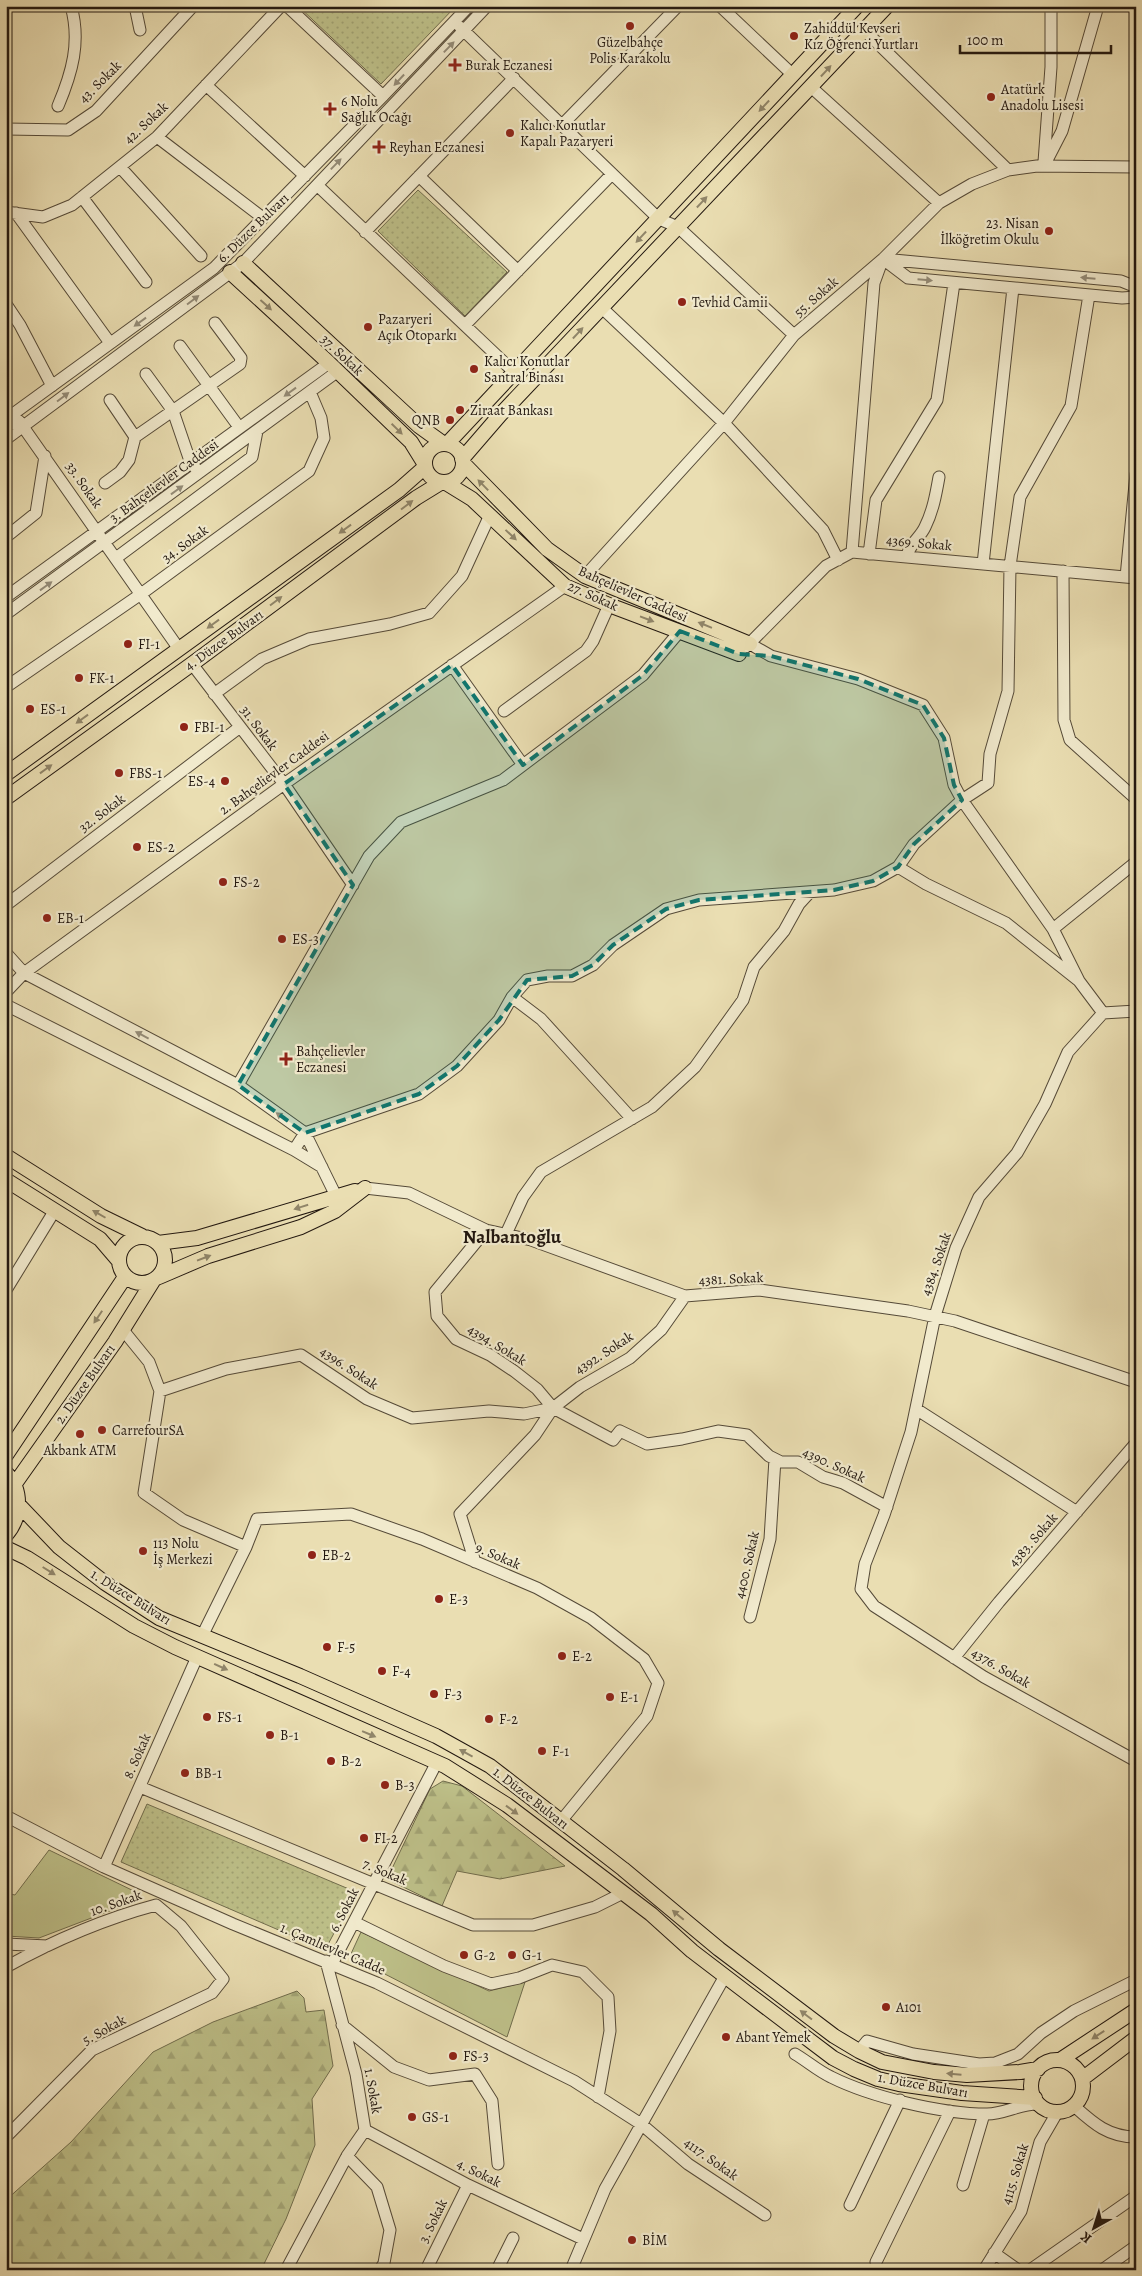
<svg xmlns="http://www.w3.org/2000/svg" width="1142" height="2276" font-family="Alegreya,serif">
	<defs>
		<pattern id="forest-firs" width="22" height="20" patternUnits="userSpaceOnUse" patternTransform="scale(1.25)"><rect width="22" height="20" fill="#bdbf88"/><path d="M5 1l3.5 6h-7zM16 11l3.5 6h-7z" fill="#a2a374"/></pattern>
		<pattern id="park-dots" width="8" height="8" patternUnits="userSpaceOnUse" patternTransform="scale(1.25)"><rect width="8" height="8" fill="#bdbf88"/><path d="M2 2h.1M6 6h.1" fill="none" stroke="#a2a374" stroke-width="1.8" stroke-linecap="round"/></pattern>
	</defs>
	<rect width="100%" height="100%" fill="#eadeb2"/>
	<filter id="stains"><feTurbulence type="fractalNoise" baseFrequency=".004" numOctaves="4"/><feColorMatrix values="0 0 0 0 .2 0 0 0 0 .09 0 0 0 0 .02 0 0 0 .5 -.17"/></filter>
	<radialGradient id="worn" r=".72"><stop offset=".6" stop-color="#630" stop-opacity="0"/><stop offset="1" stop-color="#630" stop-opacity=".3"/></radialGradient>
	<!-- grass -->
	<path fill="#bdbf88" stroke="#706c4c" d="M49,1850l89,43 -10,11 -89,34 -33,-2v-43l9,2z
		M361,1932l128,59 36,-9 -18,55 -157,-81z"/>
	<!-- forest -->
	<path fill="url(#forest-firs)" stroke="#706c4c" d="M443,1781l19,5 103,80 -65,13 -43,-8 -15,35 -55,-27 43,-90z
		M297,1991l7,7 2,14 18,-2 9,56 -21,33 3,46 -29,74 -25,51h-255v-70l65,-58 82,-90 60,-30z"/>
	<!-- park -->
	<path fill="url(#park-dots)" stroke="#706c4c" d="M298,6h158l-75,78z
		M418,190l89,82 -42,44 -87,-85z
		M147,1804l209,88 -31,58 -204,-88z"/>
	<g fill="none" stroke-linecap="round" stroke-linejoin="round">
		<!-- minor casing -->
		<g stroke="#554a38" stroke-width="13">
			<path id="minor" d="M135,6l5,24
				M287,6l96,90
				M720,6l73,69
				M460,27l199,192 19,8 116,108
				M864,30l144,140
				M206,85l99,91
				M811,87l128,116
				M58,106c14,-33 23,-64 13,-100
				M562,125l116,-119
				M6,129l62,1 28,-19 97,-105
				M157,137l106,81
				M1044,162l7,-95v-61
				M1044,166l18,-35 36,-125
				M120,167l81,89
				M419,176l99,95
				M317,185l197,187
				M82,197l64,85
				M6,212l37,5 29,-12 85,-68 124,-131
				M16,213l94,130
				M365,232l149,-154
				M883,259l25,19 214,20 14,-1
				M883,259l238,22 15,6
				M6,304l14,21 32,61
				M602,308l122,115 99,107 15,30
				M465,325l147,-151
				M180,346l56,77
				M146,374l27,37 16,47 7,11
				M110,400l25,37
				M6,413l7,1 201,-146 169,-172 86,-90
				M19,421l160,228
				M6,423l18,3
				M6,439l237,-176 244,-257
				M105,483l15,-11 9,-12 6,-23 105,-73 1,-6 -26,-35
				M6,537l30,-24 9,-57
				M852,552l22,-269 8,-22
				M869,554l7,-54 61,-100 17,-117
				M907,557c2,-13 13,-19 18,-30 8,-16 11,-33 14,-50
				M116,558l136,-101 5,-26
				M983,564l30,-276
				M1063,571l1,149 6,20 66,59
				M585,576l139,-153 70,-88 89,-76 56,-56 33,-19 36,-14 29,-4 99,1
				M1126,577l10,-103
				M6,597l323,-234
				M6,614l332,-243
				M750,644l21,12 87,23 65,26 21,33 10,47 8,15 91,129 26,52
				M746,647l80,-81 26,-14 284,26
				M192,664l92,120 69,101
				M452,665l71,100
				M6,687l135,-93 168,-123 15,-33 -3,-20 -11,-26
				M214,694l48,-35 47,-20 81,-15 39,-11 33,-37 28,-61
				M504,711l82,-60 7,-10 16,-36
				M898,867l28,17 80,39 73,58 24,32
				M6,905l234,-178
				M1053,929l83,-67
				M6,953l18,20 214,112 67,48 31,63 -1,8
				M6,992l18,-19 260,-189 281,-198
				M512,997l29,22 91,100
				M6,1005l288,145 28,17
				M1136,1011l-33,2 -35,39 -23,52 -28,49 -38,44 -23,51 -21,68 -24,116 -27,83 -19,49 -4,25 13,17 110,71 152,84
				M238,1085l131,-229 32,-34 102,-42 140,-105 37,-44
				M294,1150l11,-17 114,-39 38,-28 42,-46 13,-23 15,-17 21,-4h24l21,-11 20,-20 53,-36 33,-9 135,-10 39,-9 25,-14 16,-23 48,-44 26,-17 2,-29 18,-63 2,-125 10,-69 51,-91 18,-111
				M365,1188l44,5 77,37 45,10 154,56 74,-6 149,21 47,10 181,61
				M486,1230l-51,62 2,24 19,23 34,16 24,16 23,18 16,19 60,32 7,-9 27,13 35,-5 36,-8 29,4 22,21 12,6h17l25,15 20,6 44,24
				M506,1234l17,-37 18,-25 111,-65 43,-40 48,-67 11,-33 30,-36 15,-27 11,-12
				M6,1290l49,-80
				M123,1330l26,32 11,29 -16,102 39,27 63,27
				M160,1391l66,-22 75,-14 66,44 45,19 77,-7 35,3 29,-6
				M916,1409l161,103
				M475,1562l-15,-48 75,-79 18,-27 27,-21 50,-29 31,-28 24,-34
				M750,1617l20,-78 5,-80
				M202,1636l44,-89 11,-28 94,-5 71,25 115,49 54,30 53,41 14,24 -11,33 -86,105
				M954,1658l45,-56 137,-159
				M140,1787l333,138h60l62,-18 28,-14
				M6,1816l98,51 129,57 144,59 197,98 67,43 47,40 77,51
				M104,1867l93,-210
				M354,1922l90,44 47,18 28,-6 33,-13 31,7 25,25 2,34 -12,66
				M6,1944l41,2
				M332,1964l105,-202
				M6,1967c47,-26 98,-48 150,-62l25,21 42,53 -11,14 -120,57 -86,87
				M342,2025l52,42 35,13 46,-6 17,27 6,63
				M859,2051l8,-10 46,13 66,10 16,-1 23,-9 23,-21 33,-22 62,-31
				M795,2054c12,7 23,17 36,23 40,20 111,37 156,37 18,0 34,-11 52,-10
				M1074,2106c19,17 34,31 62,31
				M365,2130l103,55 115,54
				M347,2156l30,31 13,43 -6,33 -4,7
				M963,2185l21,-71
				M850,2205l50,-105
				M994,2253l24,17
				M876,2262l74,-151
				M286,2270l61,-114 18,-26 -9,-56 -30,-113
				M426,2270l42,-85
				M497,2270l16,-32
				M571,2270l34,-81 120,-213
				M984,2270l37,-59 19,-69 18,-31
				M1030,2270l106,-74
				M1102,2270l34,-24"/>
		</g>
		<!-- major casing -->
		<g stroke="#231810" stroke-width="16">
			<path id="major" d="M243,263l176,163 25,18
				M230,272l99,91 82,79 13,21
				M425 463a19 19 0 1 1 38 0a19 19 0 1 1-38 0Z
				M447,444l410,-438
				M462,459l38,-44 387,-409
				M463,463l84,86 38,27 165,68
				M446,483l26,16 93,87 44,19 130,49
				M6,774l393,-284 26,-23
				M6,798l186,-134 224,-166 26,-16
				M6,1156l95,60 41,20
				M6,1180l94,59 18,21
				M119 1260a23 23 0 1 1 46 0a23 23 0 1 1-46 0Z
				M158,1243l39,-5 158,-47
				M159,1277l49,-21 93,-29 34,-16 30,-23
				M6,1455l119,-178
				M6,1473c17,17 15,45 0,62
				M14,1485l101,-143 38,-61
				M18,1504l41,43 46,36 54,35 141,58 136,60 54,30 133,103 96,80 115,87 25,15 23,11 52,10 33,3 53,-3 18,-3
				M6,1548l21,10 107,68 41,21 270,119 62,39 144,109 41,37 55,42 86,65 21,11 24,10 21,5 63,9 73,5
				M1060,2060l76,-50
				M1031 2086a26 26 0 1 1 52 0a26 26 0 1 1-52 0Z
				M1082,2079l54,-41"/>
		</g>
		<!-- minor -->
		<use href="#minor" stroke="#f1eacd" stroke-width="11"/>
		<!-- major -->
		<use href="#major" stroke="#eadeb2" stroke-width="14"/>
	</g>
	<!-- one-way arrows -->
	<defs><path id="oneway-solid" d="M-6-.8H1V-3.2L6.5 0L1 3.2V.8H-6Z" transform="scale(1.25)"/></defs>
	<g fill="#948c78">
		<use href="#oneway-solid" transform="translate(449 47) rotate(-46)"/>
		<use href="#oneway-solid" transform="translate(399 80) rotate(133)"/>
		<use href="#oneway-solid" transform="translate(336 164) rotate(-46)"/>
		<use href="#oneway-solid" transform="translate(1088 278) rotate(-175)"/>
		<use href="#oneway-solid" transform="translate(925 280) rotate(5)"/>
		<use href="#oneway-solid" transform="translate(193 300) rotate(-37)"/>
		<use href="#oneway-solid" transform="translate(140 322) rotate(144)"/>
		<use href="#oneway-solid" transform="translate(290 392) rotate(144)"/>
		<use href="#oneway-solid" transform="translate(63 397) rotate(-37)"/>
		<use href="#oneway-solid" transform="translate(177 490) rotate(-36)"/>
		<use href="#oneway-solid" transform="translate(46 586) rotate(-36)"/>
		<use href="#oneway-solid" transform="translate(142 1035) rotate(-152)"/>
		<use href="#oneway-solid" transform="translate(282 1117) rotate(-144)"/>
	</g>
	<g fill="#908569">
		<use href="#oneway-solid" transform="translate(826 71) rotate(-47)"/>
		<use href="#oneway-solid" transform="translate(764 106) rotate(133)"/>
		<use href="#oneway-solid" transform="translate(702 202) rotate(-47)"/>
		<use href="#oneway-solid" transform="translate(641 237) rotate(133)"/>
		<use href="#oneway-solid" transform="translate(266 305) rotate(42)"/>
		<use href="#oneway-solid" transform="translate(578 333) rotate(-47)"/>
		<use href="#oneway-solid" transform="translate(397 429) rotate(44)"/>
		<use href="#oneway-solid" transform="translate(483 485) rotate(-134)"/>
		<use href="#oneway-solid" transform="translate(407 505) rotate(-37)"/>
		<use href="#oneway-solid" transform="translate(345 529) rotate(144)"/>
		<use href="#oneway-solid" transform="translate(511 535) rotate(43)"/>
		<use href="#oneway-solid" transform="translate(276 601) rotate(-37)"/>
		<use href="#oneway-solid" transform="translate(647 619) rotate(21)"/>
		<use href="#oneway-solid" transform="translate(213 624) rotate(144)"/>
		<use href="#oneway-solid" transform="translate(705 625) rotate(-158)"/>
		<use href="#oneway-solid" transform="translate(82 719) rotate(144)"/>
		<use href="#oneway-solid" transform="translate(46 769) rotate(-36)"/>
		<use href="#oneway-solid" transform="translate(301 1207) rotate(163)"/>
		<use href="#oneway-solid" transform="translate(99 1214) rotate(-150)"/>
		<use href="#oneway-solid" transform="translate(204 1258) rotate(-21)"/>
		<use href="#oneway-solid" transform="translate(98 1317) rotate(124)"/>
		<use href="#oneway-solid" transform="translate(49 1571) rotate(32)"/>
		<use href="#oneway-solid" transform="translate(221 1667) rotate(24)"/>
		<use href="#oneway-solid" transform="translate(369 1734) rotate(23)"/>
		<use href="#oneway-solid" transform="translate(466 1753) rotate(-151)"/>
		<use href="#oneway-solid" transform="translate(512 1810) rotate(36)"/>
		<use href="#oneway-solid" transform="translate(678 1915) rotate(-140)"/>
		<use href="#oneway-solid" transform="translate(806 2015) rotate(-143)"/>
		<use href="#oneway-solid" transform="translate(1098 2035) rotate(147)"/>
		<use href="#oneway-solid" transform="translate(954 2074) rotate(-175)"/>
	</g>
	<!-- marked area -->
	<path fill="#0f766e" fill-opacity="0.2" stroke="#0f766e" stroke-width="4" stroke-dasharray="10 6" stroke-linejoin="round" d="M680,631l59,23 32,2 87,23 65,26 21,33 10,47 8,15 -48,44 -16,23 -25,14 -39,9 -135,10 -33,9 -53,36 -20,20 -21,11 -45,4 -28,40 -42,46 -38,28 -114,39 -67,-48 115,-200 -69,-101 168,-119 71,100 120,-90z"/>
	<!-- markers -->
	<g fill="#8f2418" stroke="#f1eacd" stroke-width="2">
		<circle cx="630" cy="26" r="5"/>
		<circle cx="794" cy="36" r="5"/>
		<path d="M452.5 57.5h5v5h5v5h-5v5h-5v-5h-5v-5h5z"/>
		<circle cx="991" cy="97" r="5"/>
		<path d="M327.5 101.5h5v5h5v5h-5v5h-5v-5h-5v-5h5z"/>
		<circle cx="510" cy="133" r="5"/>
		<path d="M376.5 139.5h5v5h5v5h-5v5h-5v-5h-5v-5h5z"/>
		<circle cx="1049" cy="231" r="5"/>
		<circle cx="682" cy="302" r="5"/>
		<circle cx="368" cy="327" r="5"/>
		<circle cx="474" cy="369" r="5"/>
		<circle cx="460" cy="410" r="5"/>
		<circle cx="450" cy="420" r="5"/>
		<circle cx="128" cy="644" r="5"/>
		<circle cx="79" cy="678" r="5"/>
		<circle cx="30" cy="709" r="5"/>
		<circle cx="184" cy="727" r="5"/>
		<circle cx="119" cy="773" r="5"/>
		<circle cx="225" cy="781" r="5"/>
		<circle cx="137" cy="847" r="5"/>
		<circle cx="223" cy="882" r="5"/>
		<circle cx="47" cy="918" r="5"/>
		<circle cx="282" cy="939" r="5"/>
		<path d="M283.5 1051.5h5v5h5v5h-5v5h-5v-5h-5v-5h5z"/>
		<circle cx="102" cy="1430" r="5"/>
		<circle cx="80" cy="1434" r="5"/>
		<circle cx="143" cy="1551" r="5"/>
		<circle cx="312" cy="1555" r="5"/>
		<circle cx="439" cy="1599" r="5"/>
		<circle cx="327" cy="1647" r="5"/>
		<circle cx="562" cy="1656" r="5"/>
		<circle cx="382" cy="1671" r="5"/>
		<circle cx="434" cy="1694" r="5"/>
		<circle cx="610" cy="1697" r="5"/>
		<circle cx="207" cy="1717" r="5"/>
		<circle cx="489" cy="1719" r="5"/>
		<circle cx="270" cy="1735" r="5"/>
		<circle cx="542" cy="1751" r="5"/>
		<circle cx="331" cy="1761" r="5"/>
		<circle cx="185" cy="1773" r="5"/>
		<circle cx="385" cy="1785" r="5"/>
		<circle cx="364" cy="1838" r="5"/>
		<circle cx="464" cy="1955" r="5"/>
		<circle cx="512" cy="1955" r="5"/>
		<circle cx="886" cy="2007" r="5"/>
		<circle cx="726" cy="2037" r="5"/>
		<circle cx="453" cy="2056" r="5"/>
		<circle cx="412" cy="2117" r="5"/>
		<circle cx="632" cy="2240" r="5"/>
	</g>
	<g text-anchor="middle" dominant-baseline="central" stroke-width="4.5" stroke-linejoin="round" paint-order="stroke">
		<!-- poi labels -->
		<g font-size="14" fill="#231810" stroke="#f1eacd" text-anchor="start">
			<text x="804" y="28">Zahiddül Kevseri<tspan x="804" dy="16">Kız Öğrenci Yurtları</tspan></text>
			<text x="630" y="42" text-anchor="middle">Güzelbahçe<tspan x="630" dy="16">Polis Karakolu</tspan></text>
			<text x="465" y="65">Burak Eczanesi</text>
			<text x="1001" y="89">Atatürk<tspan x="1001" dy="16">Anadolu Lisesi</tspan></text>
			<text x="341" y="101">6 Nolu<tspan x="341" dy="16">Sağlık Ocağı</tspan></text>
			<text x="520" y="125">Kalıcı Konutlar<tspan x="520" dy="16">Kapalı Pazaryeri</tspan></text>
			<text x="389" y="147">Reyhan Eczanesi</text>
			<text x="1039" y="223" text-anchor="end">23. Nisan<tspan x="1039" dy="16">İlköğretim Okulu</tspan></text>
			<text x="692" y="302">Tevhid Camii</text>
			<text x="378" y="319">Pazaryeri<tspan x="378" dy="16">Açık Otoparkı</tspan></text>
			<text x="484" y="361">Kalıcı Konutlar<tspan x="484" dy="16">Santral Binası</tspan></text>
			<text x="470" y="410">Ziraat Bankası</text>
			<text x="440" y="420" text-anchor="end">QNB</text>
			<text x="138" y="644">FI-1</text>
			<text x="89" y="678">FK-1</text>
			<text x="40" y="709">ES-1</text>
			<text x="194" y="727">FBI-1</text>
			<text x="129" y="773">FBS-1</text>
			<text x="215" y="781" text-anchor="end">ES-4</text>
			<text x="147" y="847">ES-2</text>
			<text x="233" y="882">FS-2</text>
			<text x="57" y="918">EB-1</text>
			<text x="292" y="939">ES-3</text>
			<text x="296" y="1051">Bahçelievler<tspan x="296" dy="16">Eczanesi</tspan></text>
			<text x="112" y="1430">CarrefourSA</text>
			<text x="80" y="1450" text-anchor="middle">Akbank ATM</text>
			<text x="153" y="1543">113 Nolu<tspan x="153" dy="16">İş Merkezi</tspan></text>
			<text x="322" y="1555">EB-2</text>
			<text x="449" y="1599">E-3</text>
			<text x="337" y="1647">F-5</text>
			<text x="572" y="1656">E-2</text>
			<text x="392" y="1671">F-4</text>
			<text x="444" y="1694">F-3</text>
			<text x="620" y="1697">E-1</text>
			<text x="217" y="1717">FS-1</text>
			<text x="499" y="1719">F-2</text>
			<text x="280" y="1735">B-1</text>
			<text x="552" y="1751">F-1</text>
			<text x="341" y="1761">B-2</text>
			<text x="195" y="1773">BB-1</text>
			<text x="395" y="1785">B-3</text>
			<text x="374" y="1838">FI-2</text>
			<text x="474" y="1955">G-2</text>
			<text x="522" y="1955">G-1</text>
			<text x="896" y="2007">A101</text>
			<text x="736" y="2037">Abant Yemek</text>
			<text x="463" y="2056">FS-3</text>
			<text x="422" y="2117">GS-1</text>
			<text x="642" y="2240">BİM</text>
		</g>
		<!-- street labels -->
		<g font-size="14" fill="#231810" stroke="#f1eacd">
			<text transform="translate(100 82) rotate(-45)">43. Sokak</text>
			<text transform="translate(146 123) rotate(-43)">42. Sokak</text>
			<text transform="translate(253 228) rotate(-44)">6. Düzce Bulvarı</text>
			<text transform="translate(816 297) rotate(-41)">55. Sokak</text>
			<text transform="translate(342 355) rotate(43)">37. Sokak</text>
			<text transform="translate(164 481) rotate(-36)">3. Bahçelievler Caddesi</text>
			<text transform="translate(84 485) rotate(55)">33. Sokak</text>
			<text transform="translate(919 543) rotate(5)">4369. Sokak</text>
			<text transform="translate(185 544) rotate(-36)">34. Sokak</text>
			<text transform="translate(633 594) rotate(24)">Bahçelievler Caddesi</text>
			<text transform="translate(593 596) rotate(24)">27. Sokak</text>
			<text transform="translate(224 640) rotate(-36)">4. Düzce Bulvarı</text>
			<text transform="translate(259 728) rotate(53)">31. Sokak</text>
			<text transform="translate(274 773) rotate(-36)">2. Bahçelievler Caddesi</text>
			<text transform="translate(102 813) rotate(-37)">32. Sokak</text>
			<text transform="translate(936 1264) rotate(-71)">4384. Sokak</text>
			<text transform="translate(731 1279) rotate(-3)">4381. Sokak</text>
			<text transform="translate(497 1345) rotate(31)">4394. Sokak</text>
			<text transform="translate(604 1353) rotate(-33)">4392. Sokak</text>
			<text transform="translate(349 1368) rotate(33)">4396. Sokak</text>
			<text transform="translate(85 1384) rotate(-55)">2. Düzce Bulvarı</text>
			<text transform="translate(834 1465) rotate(24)">4390. Sokak</text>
			<text transform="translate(1033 1540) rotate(-49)">4383. Sokak</text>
			<text transform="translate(498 1556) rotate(23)">9. Sokak</text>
			<text transform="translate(747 1565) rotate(-77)">4400. Sokak</text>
			<text transform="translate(131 1597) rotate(32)">1. Düzce Bulvarı</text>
			<text transform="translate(1001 1668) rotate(30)">4376. Sokak</text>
			<text transform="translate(137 1756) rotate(-66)">8. Sokak</text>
			<text transform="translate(531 1798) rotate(38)">1. Düzce Bulvarı</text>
			<text transform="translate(385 1872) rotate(23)">7. Sokak</text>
			<text transform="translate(116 1903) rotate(-19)">10. Sokak</text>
			<text transform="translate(344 1910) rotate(-63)">6. Sokak</text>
			<text transform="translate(333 1949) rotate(23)">1. Çamlıevler Cadde</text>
			<text transform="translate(104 2030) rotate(-29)">5. Sokak</text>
			<text transform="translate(923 2085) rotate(10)">1. Düzce Bulvarı</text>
			<text transform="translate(373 2091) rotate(80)">1. Sokak</text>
			<text transform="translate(711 2159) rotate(35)">4117. Sokak</text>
			<text transform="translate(479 2173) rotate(26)">4. Sokak</text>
			<text transform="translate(1015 2174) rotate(-73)">4115. Sokak</text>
			<text transform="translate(433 2221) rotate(-64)">3. Sokak</text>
		</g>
		<!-- district labels -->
		<g font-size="19" font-weight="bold" fill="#231810" stroke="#f1eacd">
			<text x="512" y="1237">Nalbantoğlu</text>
		</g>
	</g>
	<!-- margin -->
	<rect width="1142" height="2276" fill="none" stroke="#eadeb2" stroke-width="25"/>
	<rect x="8" y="8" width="1127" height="2261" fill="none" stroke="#231810" stroke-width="2.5"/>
	<rect x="12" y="12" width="1117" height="2251" fill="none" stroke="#231810"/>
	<!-- north arrow -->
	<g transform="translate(1094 2228) rotate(219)" stroke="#f1eacd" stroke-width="4" paint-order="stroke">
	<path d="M0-4L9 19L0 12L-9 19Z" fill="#231810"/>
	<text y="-8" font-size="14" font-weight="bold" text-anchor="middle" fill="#231810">K</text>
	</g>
	<!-- scale -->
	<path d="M960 45v8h151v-8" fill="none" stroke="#231810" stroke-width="2.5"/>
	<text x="967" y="45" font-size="15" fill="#231810" stroke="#f1eacd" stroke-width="4" paint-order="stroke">100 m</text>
	<rect width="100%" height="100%" filter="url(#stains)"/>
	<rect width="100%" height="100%" fill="url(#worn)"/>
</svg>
